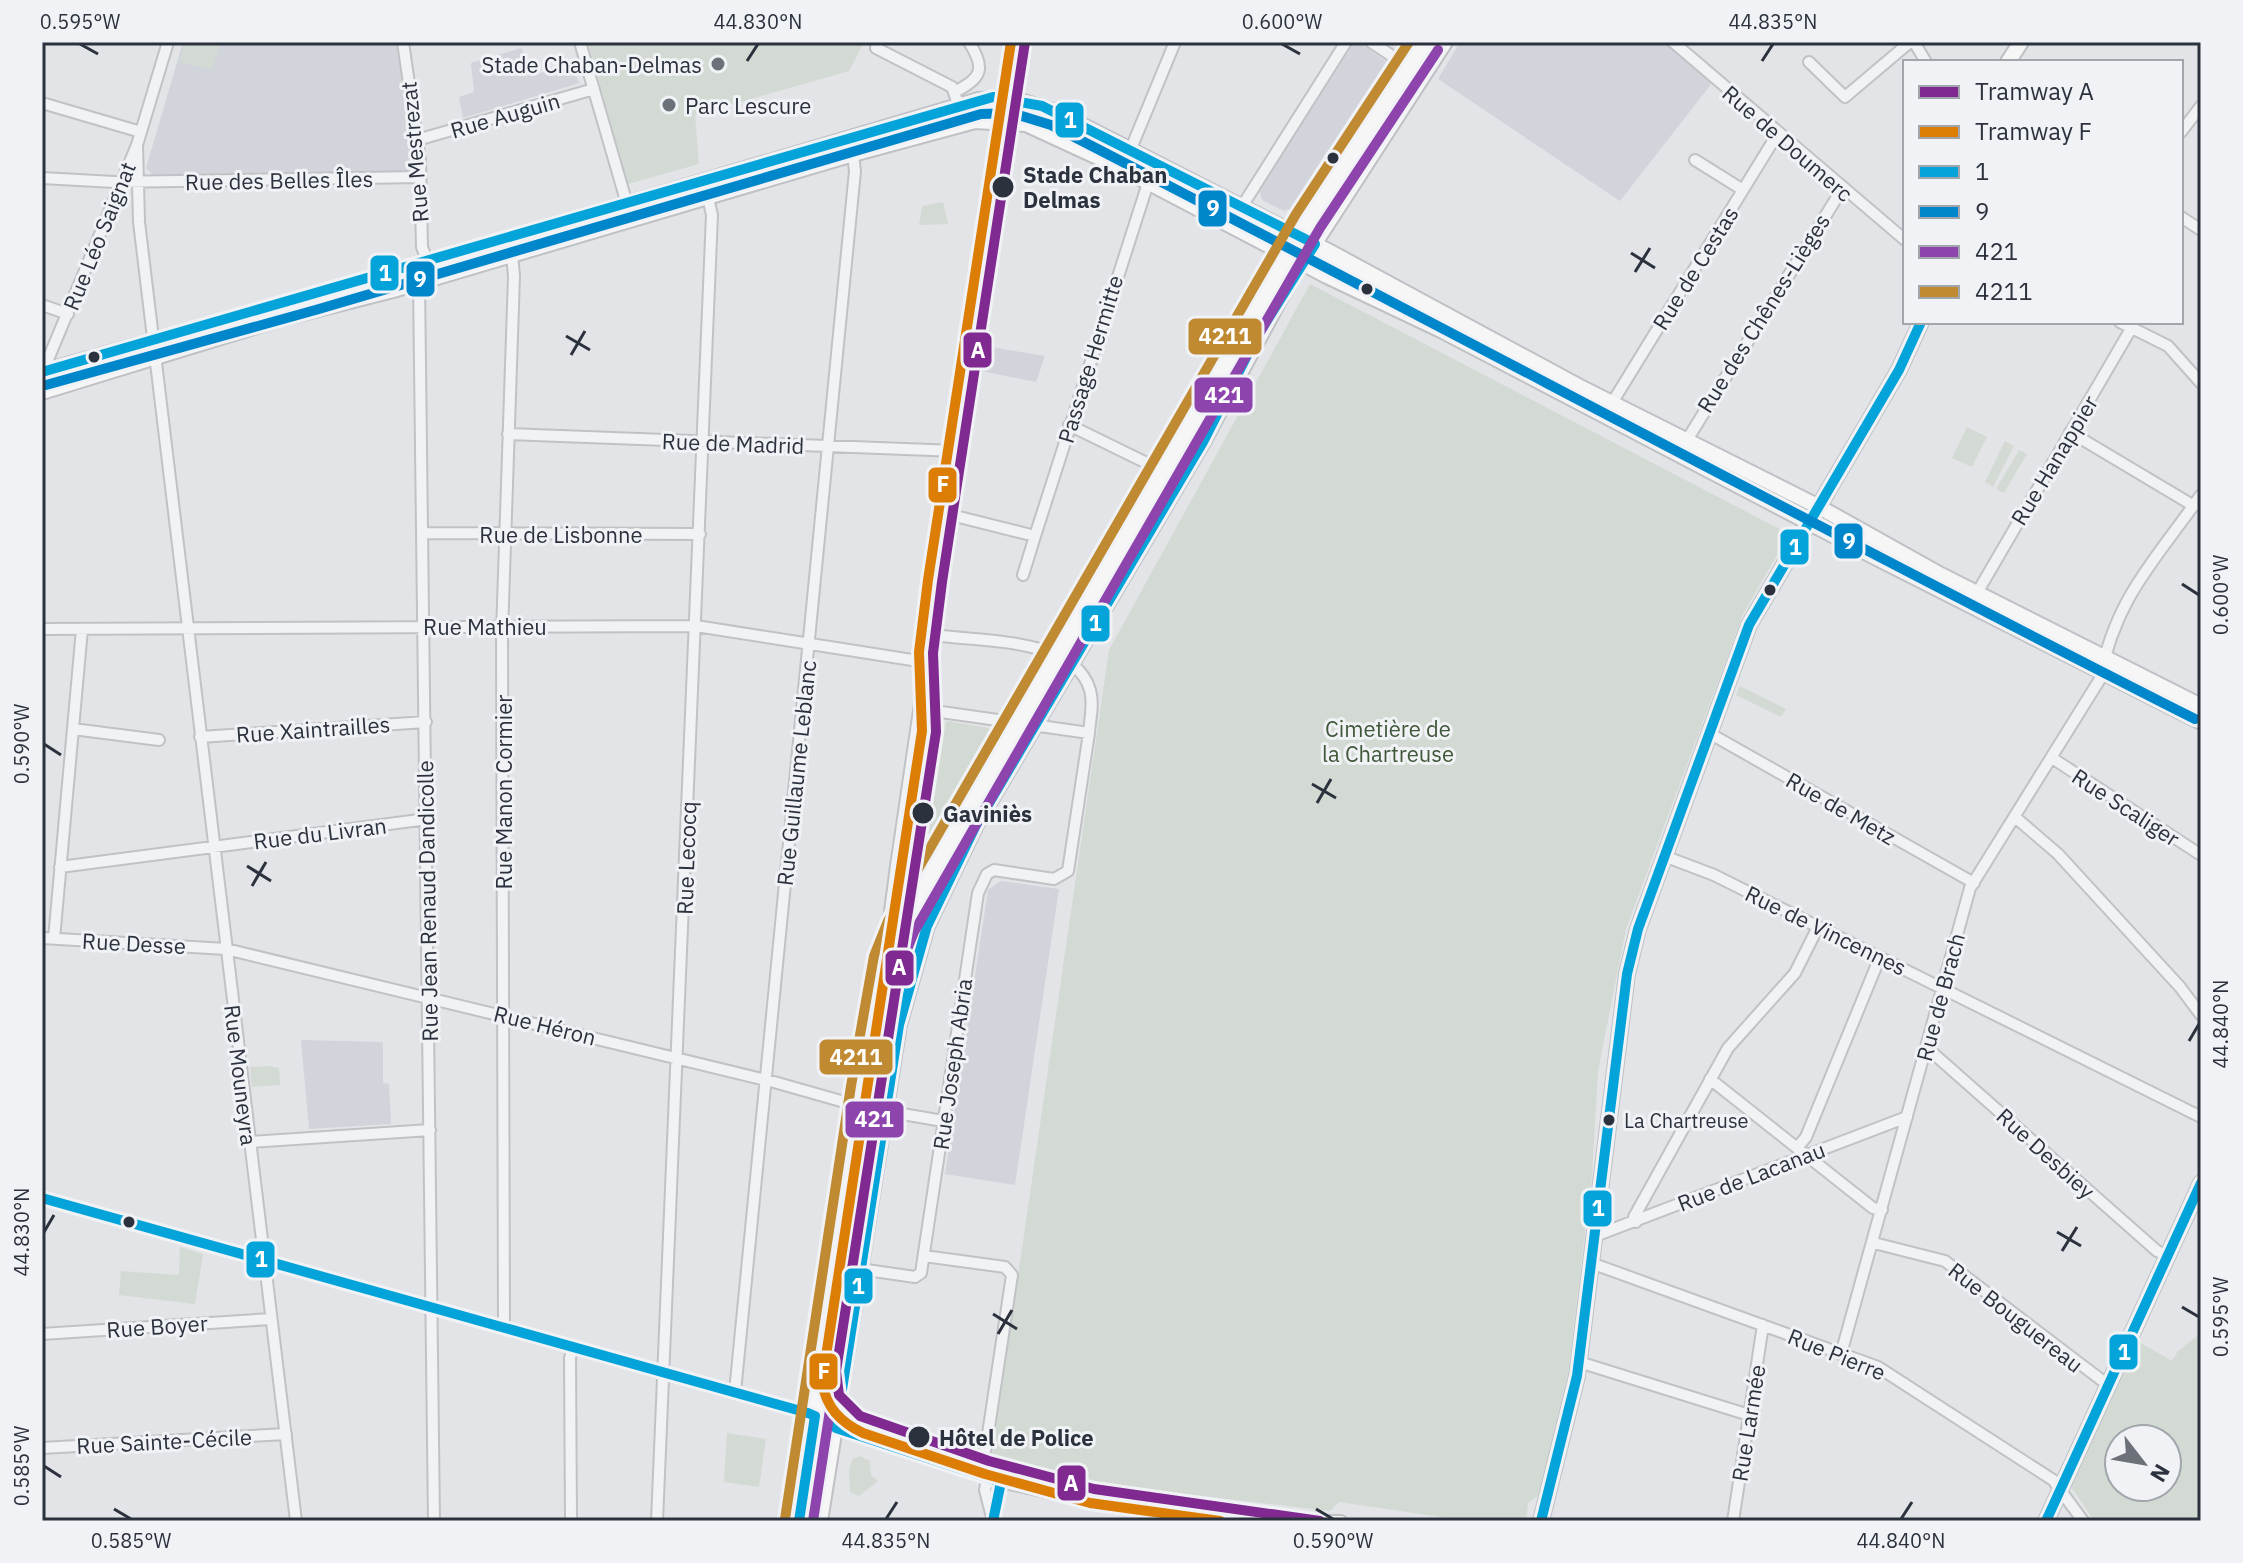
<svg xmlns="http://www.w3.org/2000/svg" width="2243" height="1563" font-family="'IBM Plex Sans',sans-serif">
	<rect width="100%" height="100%" fill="#e2e4e7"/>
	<!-- built -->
	<path fill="#d1d4da" d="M183,42h213l18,123 -6,6 -256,4 -6,-7z
		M1358,42l32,22 2,5 -87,134 -21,8 -22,-11 -3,-10 95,-147z
		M1460,42h204l48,41 -92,118 -182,-122z
		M521,48l16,26 32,-9 11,18 -117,35 -4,-21 15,-5 -3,-29z
		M984,346l61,10 -9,26 -55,-11z
		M1001,881l58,8 -44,296 -70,-11 43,-284z
		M301,1040l82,2v41l6,1 2,40 -82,5z"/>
	<!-- green -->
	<path fill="#d3dad3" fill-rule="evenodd" d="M185,42h35l-8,28 -32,-8z
		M588,42h276l-15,29 -154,44 4,49 -71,20z
		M943,202l5,22 -29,1 3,-19z
		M1310,284l479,250 -46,80 -117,315 -28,142 -6,104 -24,198 -29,122 -11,8 -2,18h-58l-129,-19 -9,9 -230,-27 -108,-29 117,-805z
		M1967,427l20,10 -15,30 -20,-9z
		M2005,441l9,5 -21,41 -8,-5z
		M2019,450l8,4 -23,39 -8,-4z
		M1740,686l46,23 -5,8 -45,-22z
		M946,721l43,7 7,10 -71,122z
		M909,925l-26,178 -14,-3 22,-139z
		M269,1066l10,2 1,17 -28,2 -2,-20z
		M865,1119l15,3 -46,283 -11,-2z
		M180,1247l23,7 -8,50 -76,-9 2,-24 58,4z
		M2201,1333v188h-107l-24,-36 67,-144 35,20 6,-10zM2119,1439h48v48h-48z
		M727,1433l39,6 -7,48 -35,-5z
		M816,1448l11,2 -12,71h-10z
		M860,1456l10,5 1,14 7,6 -19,15 -9,-4 -1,-23 4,-10z
		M1023,1468l89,22 198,25 -9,6h-22l-166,-22 -93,-19z"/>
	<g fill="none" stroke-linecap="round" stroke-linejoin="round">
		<!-- minor casing -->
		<g stroke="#c1c2c5" stroke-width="14">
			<path id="minor" d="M403,42l17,118 2,87 8,22 11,7
				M580,42l47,162 -8,11 -19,7
				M1371,42l39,26
				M1673,42l232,198
				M1914,42l12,20
				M876,48l76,39 7,19
				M1809,62l36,35 65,-55
				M956,91c27,-13 29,-24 13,-49
				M1014,99l11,-57
				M42,103l99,29
				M2181,132l20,-26
				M417,140l177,-51
				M137,145l2,77 157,1299
				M1126,150l4,1 45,-109
				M1695,160l48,30
				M42,178l72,4 307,-5
				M1241,208l105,-166
				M2181,217l20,13
				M419,282l15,1239
				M42,305l26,9
				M2120,322l48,24 33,37
				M42,374l95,-229 31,-103
				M44,387l39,-21
				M1612,403l166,-270
				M1069,425l94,46
				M2070,432l124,74
				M508,434l449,17
				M1687,440l155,-251
				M947,514l88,22 113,-353
				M423,533l277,1
				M1023,575l12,-39
				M1977,593l155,-266
				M42,629l654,-3 229,36
				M920,709l169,24c1,-14 5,-29 1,-43 -16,-55 -114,-47 -161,-56
				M73,729l86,11
				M1709,733l265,150
				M200,737l226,-15
				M2052,758l149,97
				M2015,817l43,37 122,133 21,28
				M1664,856l50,19 487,242
				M60,867l367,-48
				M42,938l184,11 548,133 88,25 81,14
				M54,939l28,-310
				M893,947l-6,-13 9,-68 110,-745 9,-7 12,-1 83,32
				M1926,1047l231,204 11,5
				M1710,1079l163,129 9,2
				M249,1142l181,-12
				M1797,1148l9,-11 74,-180
				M42,1198l773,218
				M1636,1222l-2,-5 94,-169 67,-75 23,-46
				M1595,1236l312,-119
				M1874,1243l71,18 163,124
				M924,1256l81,11 7,8 -26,172 -8,28
				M1591,1263l287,104 175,113 30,41
				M860,1269l55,8 6,-4 57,-380 9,-19 7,-4 60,9 14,-8 21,-138
				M504,1328l-2,-695 12,-357 -2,-21
				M42,1334l229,-15
				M1841,1354l129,-466 130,-209c15,-81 56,-120 101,-184
				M1579,1362l170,53
				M735,1392l120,-1221 -2,-17
				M836,1428l165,54 95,21 140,18
				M42,1448l244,-14
				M987,1479l-2,11 8,31
				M993,1515l8,-33
				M571,1521l-1,-163 3,-11
				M657,1521l55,-1306 -5,-22
				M1324,1521h17
				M1733,1521l30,-196"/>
		</g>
		<!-- major casing -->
		<g stroke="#bfc1c4" stroke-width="18">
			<path id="major" d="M2008,62l13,-20
				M1248,224l39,19 16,2
				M1298,257l26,5 62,29
				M42,372l273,-76 664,-196 35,-1 42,13 274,140 248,134 241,121 122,68 260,131
				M42,392l241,-74 110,-28 460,-136 122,-33 51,3 91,42 210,110 114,54 432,226 328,166
				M799,1521l66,-433 23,-130 13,-32 407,-705 118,-179
				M820,1521l79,-496 28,-99 49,-101 227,-383 84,-156 158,-244
				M1541,1521l36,-145 50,-402 11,-45 111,-304 150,-255 22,-48
				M2046,1521l155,-338"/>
		</g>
		<!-- minor -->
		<use href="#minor" stroke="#f1f2f4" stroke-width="10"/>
		<!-- major -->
		<use href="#major" stroke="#f6f6f6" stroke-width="14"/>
		<!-- bus-1 casing -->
		<g stroke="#f0f2f6" stroke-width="16">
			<path id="bus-1" d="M42,372l951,-275 49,9 273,138 -59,94 -53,104 -227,383 -49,101 -28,99 -63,403 165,54 -8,39
				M42,1198l766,215 7,3 -16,105
				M1541,1521l36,-145 50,-402 11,-45 111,-304 150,-255 22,-48
				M2046,1521l155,-338"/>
		</g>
		<!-- bus-2 casing -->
		<g stroke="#f0f2f6" stroke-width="16">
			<path id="bus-2" d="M46,385l273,-76 662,-195 31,-1 39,12c382,196 760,400 1144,594"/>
		</g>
		<!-- bus-3 casing -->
		<g stroke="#f0f2f6" stroke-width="16">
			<path id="bus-3" d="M813,1521l66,-431 23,-128 12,-30 406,-704 118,-178"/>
		</g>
		<!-- bus-4 casing -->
		<g stroke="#f0f2f6" stroke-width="16">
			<path id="bus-4" d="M785,1519l66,-433 23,-130 14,-35 408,-707 113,-172"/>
		</g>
		<!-- bus-1 -->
		<use href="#bus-1" stroke="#04a4da" stroke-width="10"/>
		<!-- bus-2 -->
		<use href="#bus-2" stroke="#0086cb" stroke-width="10"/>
		<!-- bus-3 -->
		<use href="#bus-3" stroke="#8e44ad" stroke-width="10"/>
		<!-- bus-4 -->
		<use href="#bus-4" stroke="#bf8a32" stroke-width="10"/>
		<!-- tram-1 casing -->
		<g stroke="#f0f2f6" stroke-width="16">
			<path id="tram-1" d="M1025,42l-83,540 -9,71 3,79 -100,639 3,24 21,21 129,45 105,28 226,32"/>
		</g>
		<!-- tram-2 casing -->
		<g stroke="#f0f2f6" stroke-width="16">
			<path id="tram-2" d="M1011,42l-83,538 -9,72 3,79 -100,651c4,25 18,40 41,51l122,41 105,29 130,18"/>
		</g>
		<!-- tram-1 -->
		<use href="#tram-1" stroke="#802990" stroke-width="10"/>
		<!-- tram-2 -->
		<use href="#tram-2" stroke="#dc7e06" stroke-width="10"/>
	</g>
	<!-- ticks -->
	<path fill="none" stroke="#2b323e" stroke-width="3" d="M80,44l18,10M1282,44l18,10M747,61l11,-17M1762,61l11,-17M1631,253l24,15M1635,272l15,-24M566,336l24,14M571,355l14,-24M2182,584l17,11M44,744l17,11M1312,784l24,14M1317,803l14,-24M247,866l24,15M252,886l14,-24M2189,1041l10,-17M44,1232l10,-17M2057,1232l24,14M2062,1251l15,-24M2182,1307l17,10M993,1314l24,15M998,1334l14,-24M44,1466l17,11M114,1509l17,10M1316,1509l17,10M886,1519l11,-17M1901,1519l11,-17"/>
	<!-- markers -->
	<g fill="#6b7079" stroke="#f0f2f6" stroke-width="3">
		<circle cx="718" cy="64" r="8"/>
		<circle cx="669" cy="105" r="8"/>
	</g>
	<g fill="#2b323e" stroke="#f0f2f6" stroke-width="3">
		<circle cx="1333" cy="158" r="7"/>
		<circle cx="1003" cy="187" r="12"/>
		<circle cx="1367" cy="289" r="7"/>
		<circle cx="94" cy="357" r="7"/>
		<circle cx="1770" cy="590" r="7"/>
		<circle cx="923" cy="813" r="12"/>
		<circle cx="1609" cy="1120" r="7"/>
		<circle cx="129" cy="1222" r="7"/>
		<circle cx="919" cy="1437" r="12"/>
	</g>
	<g text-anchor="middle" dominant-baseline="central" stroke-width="6" stroke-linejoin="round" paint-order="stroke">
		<!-- bus labels -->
		<g font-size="20" fill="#2b323e" stroke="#f0f2f6" text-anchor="start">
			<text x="1624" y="1120">La Chartreuse</text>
		</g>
		<!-- poi labels -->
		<g font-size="22" fill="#2b323e" stroke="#f0f2f6" text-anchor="end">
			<text x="702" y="64">Stade Chaban-Delmas</text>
			<text x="685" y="105" text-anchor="start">Parc Lescure</text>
		</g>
		<!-- street labels -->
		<g font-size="22" fill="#2b323e" stroke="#f0f2f6">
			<text transform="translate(505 115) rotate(-16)">Rue Auguin</text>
			<text transform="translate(1788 143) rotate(41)">Rue de Doumerc</text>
			<text transform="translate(414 152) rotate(-95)">Rue Mestrezat</text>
			<text transform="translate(279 180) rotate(-1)">Rue des Belles Îles</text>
			<text transform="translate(99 236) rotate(-68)">Rue Léo Saignat</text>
			<text transform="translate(1695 268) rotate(-58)">Rue de Cestas</text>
			<text transform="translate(1763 313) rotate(-58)">Rue des Chênes-Lièges</text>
			<text transform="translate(1090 359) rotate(-73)">Passage Hermitte</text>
			<text transform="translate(733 443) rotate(2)">Rue de Madrid</text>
			<text transform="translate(2054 460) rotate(-59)">Rue Hanappier</text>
			<text x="561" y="534">Rue de Lisbonne</text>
			<text x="485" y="626">Rue Mathieu</text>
			<text transform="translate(313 729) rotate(-4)">Rue Xaintrailles</text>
			<text transform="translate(796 773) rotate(-84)">Rue Guillaume Leblanc</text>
			<text transform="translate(503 792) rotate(-90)">Rue Manon Cormier</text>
			<text transform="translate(2126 807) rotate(33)">Rue Scaliger</text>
			<text transform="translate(1841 808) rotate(30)">Rue de Metz</text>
			<text transform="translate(320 833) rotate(-7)">Rue du Livran</text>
			<text transform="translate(686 858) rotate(-88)">Rue Lecocq</text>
			<text transform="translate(427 901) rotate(-91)">Rue Jean Renaud Dandicolle</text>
			<text transform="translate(1826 930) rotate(26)">Rue de Vincennes</text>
			<text transform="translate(134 943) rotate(3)">Rue Desse</text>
			<text transform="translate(1940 997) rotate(-75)">Rue de Brach</text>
			<text transform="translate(545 1025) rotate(14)">Rue Héron</text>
			<text transform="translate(952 1064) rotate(-82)">Rue Joseph Abria</text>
			<text transform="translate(241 1075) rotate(83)">Rue Mouneyra</text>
			<text transform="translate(2046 1153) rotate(42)">Rue Desbiey</text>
			<text transform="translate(1751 1176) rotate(-21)">Rue de Lacanau</text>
			<text transform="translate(2016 1317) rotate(38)">Rue Bouguereau</text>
			<text transform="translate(157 1326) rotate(-4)">Rue Boyer</text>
			<text transform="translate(1837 1354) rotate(22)">Rue Pierre</text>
			<text transform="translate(1748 1423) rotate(-81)">Rue Larmée</text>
			<text transform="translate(164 1441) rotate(-3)">Rue Sainte-Cécile</text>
		</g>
		<!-- stop labels -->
		<g font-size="22" font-weight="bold" fill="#2b323e" stroke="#f0f2f6" text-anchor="start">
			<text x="1023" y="174">Stade Chaban<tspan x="1023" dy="25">Delmas</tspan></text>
			<text x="943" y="813">Gaviniès</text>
			<text x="939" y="1437">Hôtel de Police</text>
		</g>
		<!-- park labels -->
		<g font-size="22" fill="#40583a" stroke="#f0f2f6">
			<text x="1388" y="728">Cimetière de<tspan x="1388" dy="25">la Chartreuse</tspan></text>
		</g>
	</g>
	<g stroke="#f0f2f6" stroke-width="3">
		<rect x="1054" y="101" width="31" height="38" rx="8" fill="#04a4da"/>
		<rect x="1197" y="189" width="31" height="39" rx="8" fill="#0086cb"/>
		<rect x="369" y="254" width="31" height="38" rx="8" fill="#04a4da"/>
		<rect x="405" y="260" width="31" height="38" rx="8" fill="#0086cb"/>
		<rect x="1187" y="317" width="76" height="39" rx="8" fill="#bf8a32"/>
		<rect x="962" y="331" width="31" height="38" rx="8" fill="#802990"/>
		<rect x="1193" y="376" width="61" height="38" rx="8" fill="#8e44ad"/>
		<rect x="927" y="466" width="31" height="38" rx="8" fill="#dc7e06"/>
		<rect x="1833" y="522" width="31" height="38" rx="8" fill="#0086cb"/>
		<rect x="1779" y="528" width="31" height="38" rx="8" fill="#04a4da"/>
		<rect x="1080" y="604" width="31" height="39" rx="8" fill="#04a4da"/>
		<rect x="884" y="949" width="31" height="38" rx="8" fill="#802990"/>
		<rect x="818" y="1038" width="76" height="38" rx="8" fill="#bf8a32"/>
		<rect x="844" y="1100" width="61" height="39" rx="8" fill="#8e44ad"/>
		<rect x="1582" y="1189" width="31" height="39" rx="8" fill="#04a4da"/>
		<rect x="245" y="1240" width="31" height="39" rx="8" fill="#04a4da"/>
		<rect x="843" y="1267" width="31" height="38" rx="8" fill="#04a4da"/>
		<rect x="2108" y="1333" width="31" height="38" rx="8" fill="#04a4da"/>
		<rect x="808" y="1352" width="31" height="39" rx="8" fill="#dc7e06"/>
		<rect x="1056" y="1464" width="31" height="38" rx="8" fill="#802990"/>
	</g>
	<g font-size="22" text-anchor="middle" font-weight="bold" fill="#fff">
		<text x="1070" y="128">1</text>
		<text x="1213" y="216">9</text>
		<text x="385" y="281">1</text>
		<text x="420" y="287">9</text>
		<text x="1225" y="344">4211</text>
		<text x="978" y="358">A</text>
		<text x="1224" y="403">421</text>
		<text x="943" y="492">F</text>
		<text x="1849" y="549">9</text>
		<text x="1795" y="555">1</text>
		<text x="1095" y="631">1</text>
		<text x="899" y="975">A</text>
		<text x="856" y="1065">4211</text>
		<text x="874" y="1127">421</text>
		<text x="1598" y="1216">1</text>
		<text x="261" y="1267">1</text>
		<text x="858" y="1294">1</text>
		<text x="2124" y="1360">1</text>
		<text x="824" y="1379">F</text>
		<text x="1071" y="1491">A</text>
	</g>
	<!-- border -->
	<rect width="2243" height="1563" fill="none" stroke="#f0f2f6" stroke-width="88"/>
	<!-- legend -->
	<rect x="1903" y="60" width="280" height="264" fill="#f0f2f6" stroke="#a1a5ac" stroke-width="2"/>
	<rect x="1919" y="86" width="40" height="12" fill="#802990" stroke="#a1a5ac" stroke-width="2"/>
	<text x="1975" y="100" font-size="24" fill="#2b323e">Tramway A</text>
	<rect x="1919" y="126" width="40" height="12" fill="#dc7e06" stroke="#a1a5ac" stroke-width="2"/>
	<text x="1975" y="140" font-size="24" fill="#2b323e">Tramway F</text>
	<rect x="1919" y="166" width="40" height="12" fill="#04a4da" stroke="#a1a5ac" stroke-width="2"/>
	<text x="1975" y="180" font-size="24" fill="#2b323e">1</text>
	<rect x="1919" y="206" width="40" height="12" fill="#0086cb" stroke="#a1a5ac" stroke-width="2"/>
	<text x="1975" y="220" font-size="24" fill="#2b323e">9</text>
	<rect x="1919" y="246" width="40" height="12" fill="#8e44ad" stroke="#a1a5ac" stroke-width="2"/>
	<text x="1975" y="260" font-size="24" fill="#2b323e">421</text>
	<rect x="1919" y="286" width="40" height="12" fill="#bf8a32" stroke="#a1a5ac" stroke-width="2"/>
	<text x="1975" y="300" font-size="24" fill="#2b323e">4211</text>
	<!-- north arrow -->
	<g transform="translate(2143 1463) rotate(121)"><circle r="38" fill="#f0f2f6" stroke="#a1a5ac" stroke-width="2"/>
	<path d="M0-6L14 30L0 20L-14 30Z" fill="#6b7079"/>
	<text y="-12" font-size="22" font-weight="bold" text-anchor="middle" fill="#2b323e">N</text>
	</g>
	<rect x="44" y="44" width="2155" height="1475" fill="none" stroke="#2b323e" stroke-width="3"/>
	<g font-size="20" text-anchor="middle" fill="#2b323e">
		<text x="80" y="29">0.595°W</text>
		<text x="758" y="29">44.830°N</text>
		<text x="1282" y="29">0.600°W</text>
		<text x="1773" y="29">44.835°N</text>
		<text transform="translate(2221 595) rotate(-90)" y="7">0.600°W</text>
		<text transform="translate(22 744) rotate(-90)" y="7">0.590°W</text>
		<text transform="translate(2221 1024) rotate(-90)" y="7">44.840°N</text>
		<text transform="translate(22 1232) rotate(-90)" y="7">44.830°N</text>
		<text transform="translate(2221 1317) rotate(-90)" y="7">0.595°W</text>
		<text transform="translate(22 1466) rotate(-90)" y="7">0.585°W</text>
		<text x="131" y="1548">0.585°W</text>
		<text x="886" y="1548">44.835°N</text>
		<text x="1333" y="1548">0.590°W</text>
		<text x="1901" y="1548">44.840°N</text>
	</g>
</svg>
